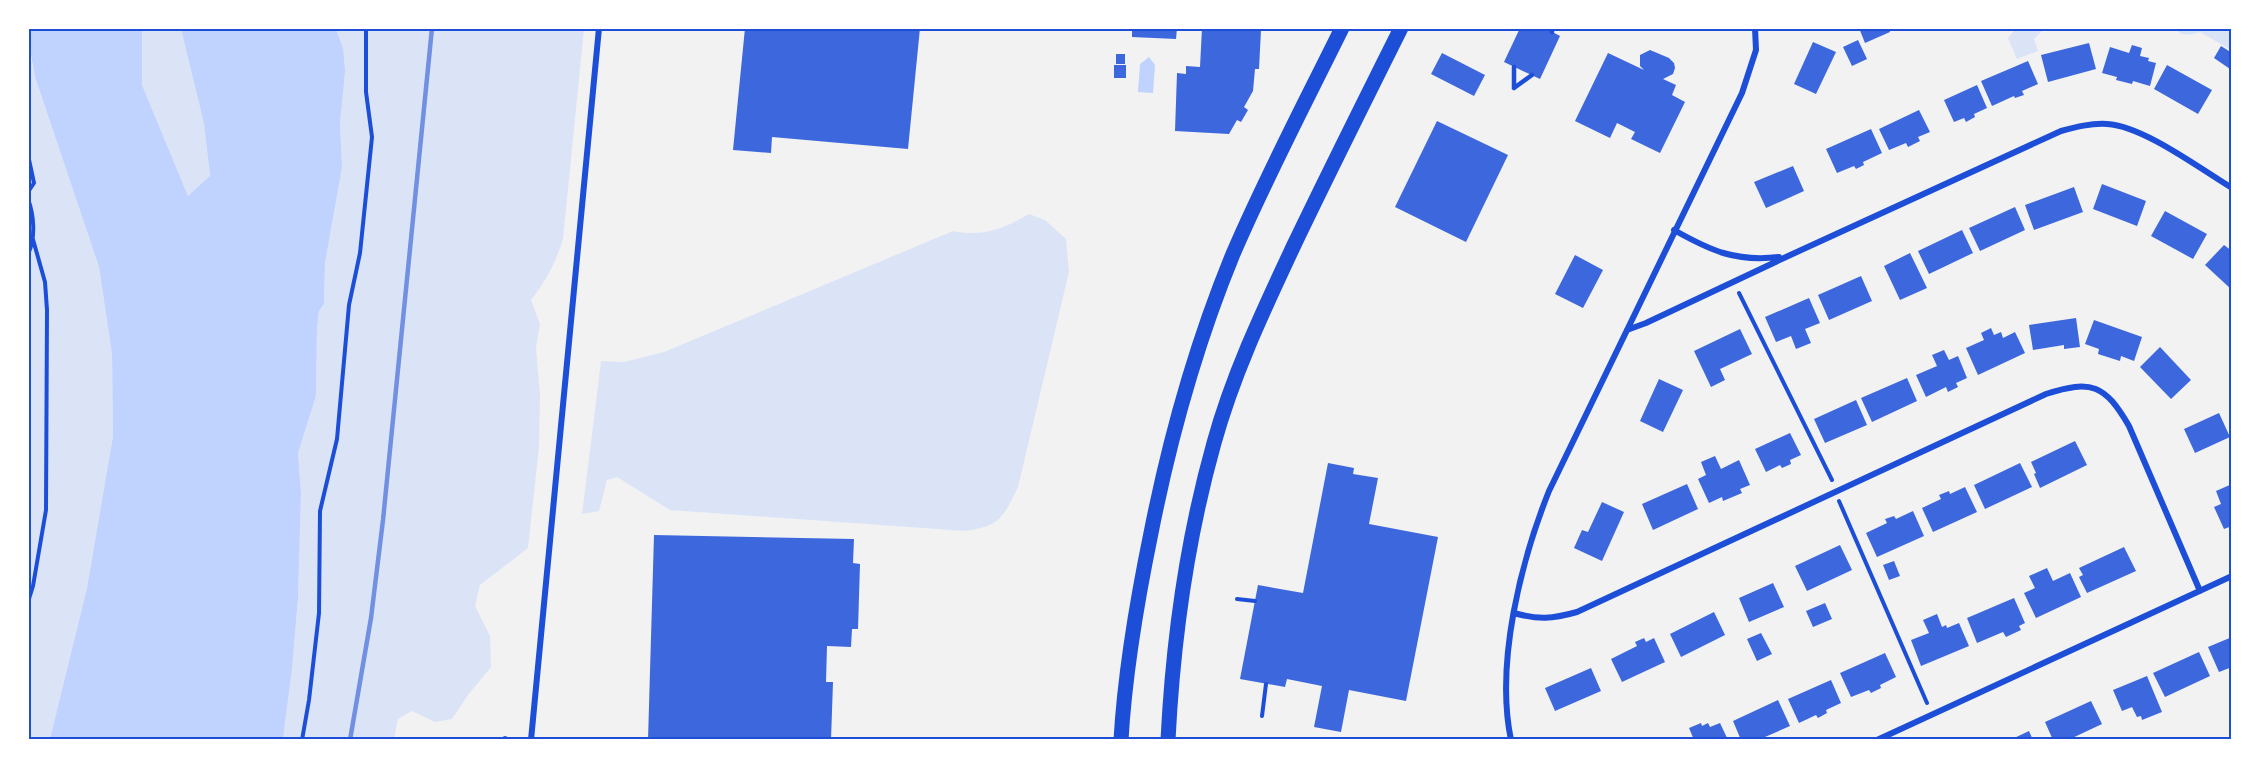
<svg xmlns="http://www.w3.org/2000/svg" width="2260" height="768" font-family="'Sofia Sans Condensed',sans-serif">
	<rect width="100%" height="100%" fill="#f2f2f2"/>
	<!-- green -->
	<path fill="#dbe4f7" d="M2016,28l28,1 -10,10 4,12 -21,8 -9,-21z
		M142,29h39l23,95 6,53 -22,19 -46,-111z
		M336,29h248l-21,210c-7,23 -17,42 -32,61l9,24 -4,24 4,47 -1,52 -11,101 -48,37 -5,21 15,30 1,31 -23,28 -16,24 -17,3 -23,-11 -14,8 -4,20 -111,1 9,-71 6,-71 3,-105 -3,-40 18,-57 1,-67 2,-18 5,-7 1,-41 17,-95 -2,-46 3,-74z
		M2175,29h56v21l-31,-18c-9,3 -18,5 -25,-3z
		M28,43l7,34 64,190 13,87 1,82 -26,152 -37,152 -22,-1z
		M1029,214l16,6 21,19 3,33 -51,215c-15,31 -18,39 -53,44l-295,-21 -53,-33 -10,3 -8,31 -17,3 19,-153 23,1 40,-10 289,-121c30,6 51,-2 76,-17z"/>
	<!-- water -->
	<path fill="#bfd3fe" d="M28,29h114v56l46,111 22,-20 -6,-52 -23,-95h155l7,19 2,23 -5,51 2,46 -17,95 -1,41 -5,7 -2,18 -1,67 -18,57 3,40 -3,105 -6,71 -9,70h-233l37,-151 26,-152 -1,-82 -13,-87 -64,-190 -6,-34z
		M1149,57l6,8 -2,28 -15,-1 2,-28z"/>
	<!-- building -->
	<path fill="#3d67dc" d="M745,28h175l-12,121 -136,-12 -1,16 -38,-3z
		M1132,28h45l-1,11 -44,-2z
		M1202,28l59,2 -2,39h-4l-2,22 -9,16 4,3 -7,12 -4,-2 -8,14 -54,-3 2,-58 9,1v-8l14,1z
		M1520,28h25l15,8 -20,43 -36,-17z
		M1859,28h30l1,4 -25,11z
		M1858,40l9,19 -15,7 -9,-19z
		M1813,42l23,10 -20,42 -22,-10z
		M2089,43l7,26 -48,13 -7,-27z
		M2132,45l10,3 -2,8 9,2 -1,3 8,2 -6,23 -17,-5 -1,3 -16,-4 1,-3 -15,-4 8,-26 19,6z
		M2221,46l11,7 -2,16 -16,-11z
		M1650,50l19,8 5,5 1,5 -2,6 -10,5 13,6 -4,10 13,7 -25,51 -29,-14 4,-7 -18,-9 -7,15 -35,-17 33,-68 36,17 -4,-4v-11z
		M1442,53l43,22 -11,21 -43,-22z
		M1116,54h9v10h-9z
		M2028,61l10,23 -16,7 2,4 -9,3 -1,-2 -22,10 -11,-25z
		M1114,65h12v13h-12z
		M2167,65l45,25 -14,24 -44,-25z
		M1977,85l10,23 -13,6 1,3 -9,5 -2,-4 -10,4 -10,-22z
		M1919,110l11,22 -12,5 2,4 -12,6 -2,-4 -17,7 -10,-21z
		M1437,121l71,34 -42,87 -71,-35z
		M1871,129l11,24 -19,9 1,3 -8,4 -2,-3 -17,7 -11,-24z
		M1793,166l11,25 -38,17 -12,-26z
		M2102,184l44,17 -9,25 -44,-17z
		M2074,187l9,25 -49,18 -9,-25z
		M2015,207l10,23 -45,21 -11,-23z
		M2165,211l42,23 -14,25 -42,-23z
		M1962,230l11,23 -44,21 -11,-23z
		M2224,245l8,6v39l-27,-25z
		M1910,253l17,35 -27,12 -16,-34z
		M1575,255l28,15 -20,38 -28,-14z
		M1861,276l11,25 -43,19 -11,-25z
		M1809,298l11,25 -15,6 6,14 -15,6 -5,-13 -15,6 -11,-25z
		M2076,318l4,29 -16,2v-4l-31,5 -4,-25z
		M2094,320l48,17 -8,24 -13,-5 -1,5 -22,-7 1,-5 -14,-5z
		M1991,328l3,7 7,-3 2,6 12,-6 10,21 -47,22 -12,-27 18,-8 -3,-7z
		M1740,329l12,25 -32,15 5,11 -14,7 -17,-36z
		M2160,347l31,33 -20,19 -31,-32z
		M1944,350l5,10 9,-4 9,22 -11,5 2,4 -10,5 -2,-5 -20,10 -10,-22 21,-9 -5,-11z
		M1907,378l10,23 -45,21 -11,-24z
		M1659,379l24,11 -20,42 -23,-11z
		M1856,400l11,25 -42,18 -11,-24z
		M2219,413l11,24 -35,16 -11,-24z
		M1790,433l11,22 -11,5 1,4 -9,4 -2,-3 -14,7 -11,-23z
		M2075,441l12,24 -47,23 -6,-14 2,-1 -5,-11z
		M1715,456l6,13 18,-9 11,25 -10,4 2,4 -19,8 -1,-4 -13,6 -11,-24 8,-4 -5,-13z
		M1328,463l26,5 -1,6 25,4 -9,46 69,13 -32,164 -57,-11 -8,42 -27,-5 8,-41 -35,-7 -2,8 -45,-8 18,-94 45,8z
		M2020,463l12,24 -47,22 -11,-24z
		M1687,484l11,25 -45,21 -11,-26z
		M2232,484v42l-8,3 -10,-22 7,-3 -5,-13z
		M1965,487l12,25 -44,20 -11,-24 19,-9 -2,-4 10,-4 1,3z
		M1602,502l22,10 -22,49 -28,-13 8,-18 6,2z
		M1913,511l11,25 -47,21 -11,-24 21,-10 -2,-4 9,-3 2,3z
		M654,535l200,4 -1,24 7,1 -2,65h-6l-1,18 -24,-1 -1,36h7l-2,58h-183z
		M1840,545l12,25 -45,21 -12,-25z
		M2124,547l12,24 -49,22 -8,-16 4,-2 -4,-7z
		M1894,561l6,15 -11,4 -6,-15z
		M2047,568l6,13 17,-8 11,24 -45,21 -12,-25 11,-5 -6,-12z
		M1773,583l11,24 -35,15 -10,-24z
		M2014,598l11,25 -6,3 2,4 -15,7 -3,-5 -26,11 -10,-25z
		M1825,603l7,16 -19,8 -7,-16z
		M1714,612l11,23 -44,22 -11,-23z
		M1937,614l5,13 4,-2 1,3 12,-5 10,23 -48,20 -10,-26 18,-7 -6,-13z
		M1761,633l11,21 -15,7 -10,-22z
		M2232,637v30l-13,5 -11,-25z
		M1644,638l2,4 8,-4 11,24 -43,20 -11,-23 26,-13 -2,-4z
		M2199,652l11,24 -45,21 -12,-24z
		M1885,653l11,24 -16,8 1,3 -10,5 -2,-3 -18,7 -11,-24z
		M1591,668l10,23 -46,20 -10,-23z
		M2147,676l15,36 -20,8 -1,-4 -4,1 -5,-10 -10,4 -9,-21z
		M1831,680l10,23 -15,7 1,3 -9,5 -2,-3 -17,8 -11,-24z
		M1778,700l12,26 -25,11 1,3h-25l-8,-19z
		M2091,701l11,23 -34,16h-15l-8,-18z
		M1701,723l1,3 6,-3 2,4 10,-4 8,17h-34l-5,-12z
		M2029,731l4,9h-23z"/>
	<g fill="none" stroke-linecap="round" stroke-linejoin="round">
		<!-- path -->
		<path stroke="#1d4ed8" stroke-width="4" d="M28,155l6,28 -6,9
			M28,199c6,16 8,39 0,55
			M1739,293l93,187
			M1839,501l88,202
			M1237,599l18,2
			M28,602l5,-16 13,-76 1,-200 -2,-28 -13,-46
			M1262,716l4,-32
			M302,740l7,-40 10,-87 1,-102 17,-72 12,-134 11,-52 12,-116 -6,-45v-64
			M500,740l5,-2 5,2"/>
		<!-- service -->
		<path stroke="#1d4ed8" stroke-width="4.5" d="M1552,28v4
			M1514,88l18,-13
			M1514,88v-21"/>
		<!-- minor -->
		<path stroke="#1d4ed8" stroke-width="6" d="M1674,230c37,21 62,32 105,27
			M1627,330l19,-7 140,-66 275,-126c15,-4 30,-8 46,-7 36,2 92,44 125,64
			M1514,613c25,7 38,6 63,-1l469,-218c46,-15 59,-9 83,32l71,165
			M531,740l68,-712
			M1511,740c-16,-77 10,-179 38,-249l193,-398 14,-43 -1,-22
			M1877,740l355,-164"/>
		<!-- primary -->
		<path stroke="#1d4ed8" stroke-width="15" d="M1121,740c4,-70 16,-139 30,-207 19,-96 45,-189 82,-279 33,-77 72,-151 109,-226
			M1168,740c5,-100 19,-201 46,-297 19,-69 50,-134 80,-198 35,-73 71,-145 107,-217"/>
		<!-- rail -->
		<path stroke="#7290e2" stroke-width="4.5" d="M350,740l21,-122 12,-98 49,-492"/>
	</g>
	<!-- border -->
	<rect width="2260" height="768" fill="none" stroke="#ffffff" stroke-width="60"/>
	<rect x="30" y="30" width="2200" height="708" fill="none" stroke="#1d4ed8" stroke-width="2"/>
</svg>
